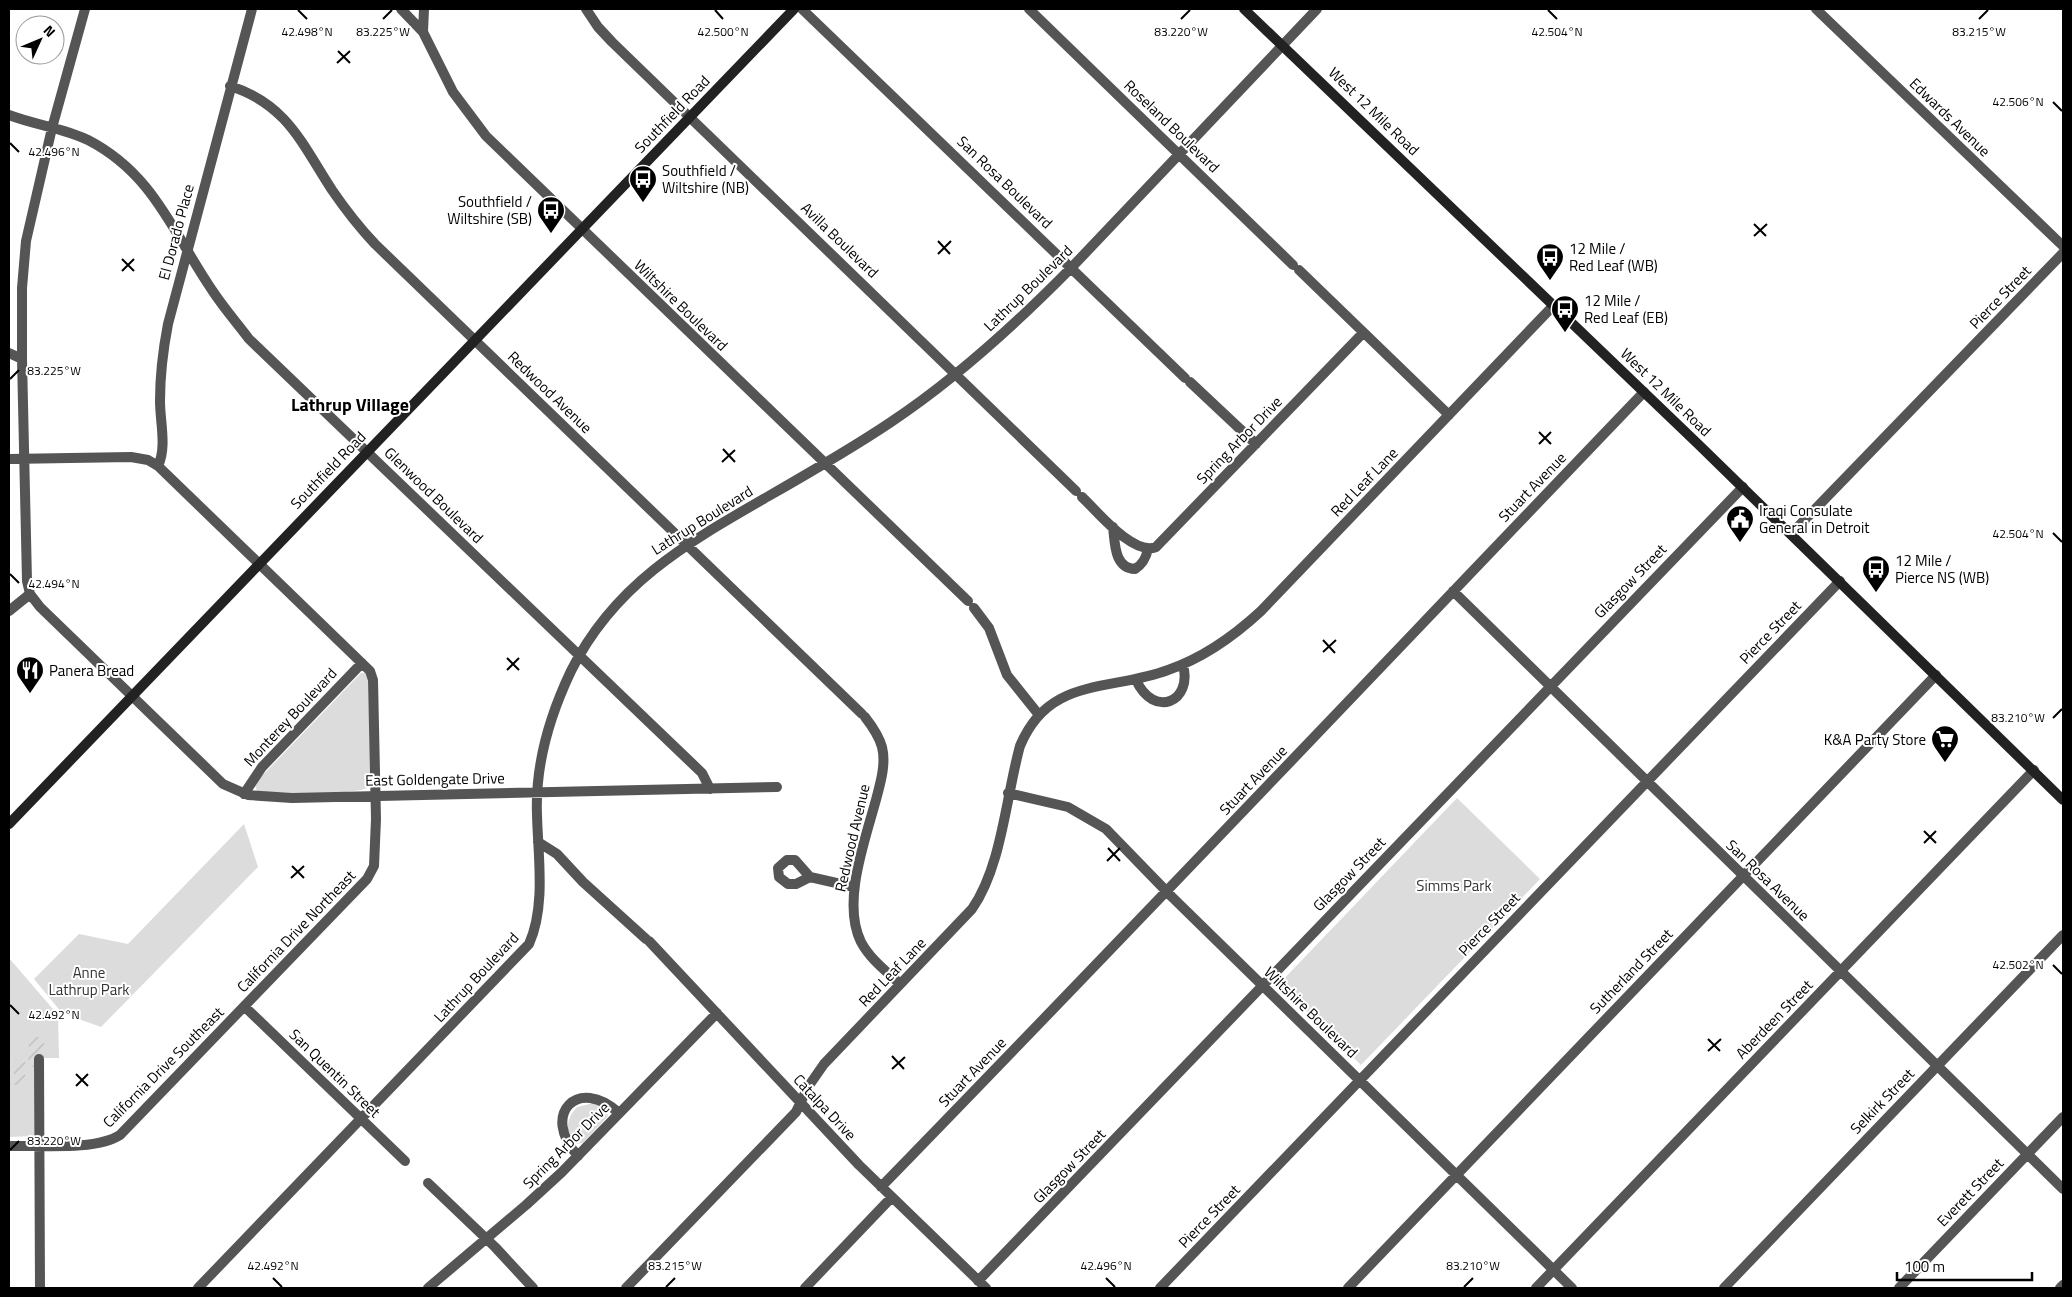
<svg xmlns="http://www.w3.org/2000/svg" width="2072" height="1297" font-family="'Titillium Web',sans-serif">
	<defs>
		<pattern id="garden-furrows" width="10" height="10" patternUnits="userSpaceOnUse" patternTransform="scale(1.25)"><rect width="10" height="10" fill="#dcdcdc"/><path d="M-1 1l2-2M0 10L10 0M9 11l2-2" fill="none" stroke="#bbb"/></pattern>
	</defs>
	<rect width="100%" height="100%" fill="#fff"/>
	<!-- green -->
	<path fill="#dcdcdc" d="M361,673h4l3,4 3,105 -4,6c-14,7 -92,6 -110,3l-2,-6 4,-6z
		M1457,798l83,81 -179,186 -82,-81z
		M244,824l14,43 -157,160 -39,-14 -28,-34 45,-45 49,10z
		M9,958l49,57 1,43h-23l-2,78 -25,1z
		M594,1103l12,6 2,7 -25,27 -7,1c-12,-10 -10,-26 1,-37z"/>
	<!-- garden -->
	<path fill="url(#garden-furrows)" d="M29,1037h15v21l-8,9h-8z
		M17,1059h8v27l-11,-1v-23z"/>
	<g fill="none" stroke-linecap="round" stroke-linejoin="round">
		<!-- minor -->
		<path stroke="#555" stroke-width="10" d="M85,9l-33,119 -26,113 -4,47v71l5,222 3,13 10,13 183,177 25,11 44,3 485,-11
			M401,9l22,23 30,60 33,44 482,465
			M586,9l12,18 14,15 464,449
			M802,9l383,369
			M1029,9l264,256
			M1816,9l247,237
			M423,32l1,-23
			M230,86c57,18 72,58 102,104 13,19 27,37 43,54l487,470
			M9,115c26,10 55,13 79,25 66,34 85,93 124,150 11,17 25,33 37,49l453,434 8,16
			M1299,270l150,145
			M9,353l13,6
			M1190,382l66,62
			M9,459l122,-2 17,3 10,6 212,205 3,9 3,139 -2,47 -7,13 -247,256c-25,16 -81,10 -111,11
			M158,466c9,-19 2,-44 2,-65 0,-26 3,-51 8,-77l84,-315
			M1082,497c15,14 51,59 74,50l207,-214
			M1113,527c2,16 1,41 22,42 8,-5 11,-11 13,-20
			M1791,534l272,-281
			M1453,591l610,598
			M974,608l15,20 18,47 32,40
			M9,611l21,-17
			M1136,680c18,39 57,22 47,-15
			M865,717c7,9 14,19 17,30 4,16 -1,34 -5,49 -11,42 -36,106 -16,146 9,17 25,29 39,42
			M1008,793l60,14 38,22 66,68 400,391
			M244,794l18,-27 100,-104
			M538,842l19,12 26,28 63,57
			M810,877l-14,7h-8l-9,-7 -1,-9 9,-8h8l15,17 44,10
			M649,941l210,224 127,123
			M245,1007l160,154
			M39,1059l1,229
			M578,1156c-38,-41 0,-81 41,-43
			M428,1183l67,64 38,41
			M881,1187c256,-263 509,-530 763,-795
			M978,1281l765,-794
			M198,1288l331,-344c17,-38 9,-88 8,-129 -2,-50 13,-100 34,-144 43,-87 116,-128 196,-174 42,-24 84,-48 124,-75 66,-44 125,-98 181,-155l245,-258
			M428,1288l98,-83 36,-33 155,-159
			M626,1288l170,-176 12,-25 16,-23 148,-155c30,-43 34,-113 48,-163 29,-70 89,-54 148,-76 35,-12 66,-34 93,-59l293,-306
			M805,1288l86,-90
			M1160,1288l680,-707
			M1348,1288l588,-613
			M1536,1288l498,-518
			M1724,1288l339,-353
			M1899,1288l164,-171
			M2060,1288l3,-3"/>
		<!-- secondary -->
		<path stroke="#222" stroke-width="10" d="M1244,9l454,435 365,356
			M9,824l785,-815"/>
	</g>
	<!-- ticks -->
	<path fill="none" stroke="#000" stroke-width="2" d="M298,10l9,9M715,10l8,9M1548,10l9,9M383,19l9,-9M1181,19l9,-9M1979,19l9,-9M338,51l12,12M337,63l13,-12M2053,102l9,9M10,143l9,9M1754,224l12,12M1754,236l13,-12M938,241l12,13M938,254l13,-13M122,259l12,12M122,271l12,-12M10,379l9,-9M1539,432l12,12M1539,444l12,-12M723,449l12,13M722,462l13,-12M2053,533l9,9M10,574l9,9M1323,640l12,13M1323,652l13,-12M507,658l12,12M507,670l12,-12M2053,718l9,-9M1924,831l12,12M1924,843l12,-12M1108,848l12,13M1107,861l13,-13M292,866l12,12M291,878l13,-12M2053,965l9,9M10,1005l9,9M1708,1039l12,12M1708,1051l13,-12M892,1056l12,13M892,1069l13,-12M76,1074l12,12M76,1086l12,-12M10,1150l9,-9M273,1278l9,9M1106,1278l9,9M666,1287l9,-9M1464,1287l9,-9"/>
	<!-- icons -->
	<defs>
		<g id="bus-pin" transform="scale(1.4375)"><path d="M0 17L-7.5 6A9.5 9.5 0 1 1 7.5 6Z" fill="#000" stroke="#fff"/><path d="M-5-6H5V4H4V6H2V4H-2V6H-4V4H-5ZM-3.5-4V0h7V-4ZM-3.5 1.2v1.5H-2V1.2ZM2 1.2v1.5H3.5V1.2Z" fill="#fff"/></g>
		<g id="civic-pin" transform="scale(1.4375)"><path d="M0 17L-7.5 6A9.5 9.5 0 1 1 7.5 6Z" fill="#000" stroke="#fff"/><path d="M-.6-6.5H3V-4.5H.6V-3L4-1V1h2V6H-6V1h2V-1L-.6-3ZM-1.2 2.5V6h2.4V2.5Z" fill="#fff"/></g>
		<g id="restaurant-pin" transform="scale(1.4375)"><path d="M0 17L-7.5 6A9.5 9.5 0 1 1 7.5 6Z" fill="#000" stroke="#fff"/><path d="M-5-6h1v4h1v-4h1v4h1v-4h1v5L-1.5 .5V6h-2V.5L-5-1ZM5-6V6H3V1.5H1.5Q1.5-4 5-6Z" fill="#fff"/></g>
		<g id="supermarket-pin" transform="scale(1.4375)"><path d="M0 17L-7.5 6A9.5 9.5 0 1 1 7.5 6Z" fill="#000" stroke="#fff"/><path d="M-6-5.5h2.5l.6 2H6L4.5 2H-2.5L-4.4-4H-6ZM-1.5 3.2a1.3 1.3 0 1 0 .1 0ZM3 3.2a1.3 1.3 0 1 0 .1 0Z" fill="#fff"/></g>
	</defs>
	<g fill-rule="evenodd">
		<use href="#bus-pin" x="643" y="179"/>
		<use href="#bus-pin" x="551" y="210"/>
		<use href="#bus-pin" x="1550" y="257"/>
		<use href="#bus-pin" x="1565" y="309"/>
		<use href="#civic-pin" x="1740" y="519"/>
		<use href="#bus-pin" x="1876" y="569"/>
		<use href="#restaurant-pin" x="30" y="670"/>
		<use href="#supermarket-pin" x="1945" y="739"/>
	</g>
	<g text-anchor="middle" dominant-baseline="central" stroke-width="4" stroke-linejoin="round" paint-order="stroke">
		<!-- street labels -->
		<g font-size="15" fill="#000" stroke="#fff">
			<text transform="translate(1374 111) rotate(44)">West 12 Mile Road</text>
			<text transform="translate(672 114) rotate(-46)">Southfield Road</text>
			<text transform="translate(1950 117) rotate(44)">Edwards Avenue</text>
			<text transform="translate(1172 126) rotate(44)">Roseland Boulevard</text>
			<text transform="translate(1005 182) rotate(44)">San Rosa Boulevard</text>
			<text transform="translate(176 232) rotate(-75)">El Dorado Place</text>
			<text transform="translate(840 240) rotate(44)">Avilla Boulevard</text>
			<text transform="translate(1028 288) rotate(-44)">Lathrup Boulevard</text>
			<text transform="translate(2000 297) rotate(-46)">Pierce Street</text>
			<text transform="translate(681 305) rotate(44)">Wiltshire Boulevard</text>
			<text transform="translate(550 392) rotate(44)">Redwood Avenue</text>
			<text transform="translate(1666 392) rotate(44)">West 12 Mile Road</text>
			<text transform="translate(1239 440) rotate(-46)">Spring Arbor Drive</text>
			<text transform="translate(328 470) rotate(-46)">Southfield Road</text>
			<text transform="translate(1364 482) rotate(-46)">Red Leaf Lane</text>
			<text transform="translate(1532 487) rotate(-46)">Stuart Avenue</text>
			<text transform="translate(434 495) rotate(44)">Glenwood Boulevard</text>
			<text transform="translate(702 520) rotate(-32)">Lathrup Boulevard</text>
			<text transform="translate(1630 581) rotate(-46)">Glasgow Street</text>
			<text transform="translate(1770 632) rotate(-46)">Pierce Street</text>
			<text transform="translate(290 717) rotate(-47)">Monterey Boulevard</text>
			<text transform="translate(435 779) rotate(-1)">East Goldengate Drive</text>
			<text transform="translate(1253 780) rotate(-46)">Stuart Avenue</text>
			<text transform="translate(852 838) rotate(-77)">Redwood Avenue</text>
			<text transform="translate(1349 874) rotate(-46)">Glasgow Street</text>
			<text transform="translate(1768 880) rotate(44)">San Rosa Avenue</text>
			<text transform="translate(1489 924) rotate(-46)">Pierce Street</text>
			<text transform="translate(296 931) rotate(-46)">California Drive Northeast</text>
			<text transform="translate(1631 971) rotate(-46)">Sutherland Street</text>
			<text transform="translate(892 972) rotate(-46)">Red Leaf Lane</text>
			<text transform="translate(476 977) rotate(-47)">Lathrup Boulevard</text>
			<text transform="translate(1311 1012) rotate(44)">Wiltshire Boulevard</text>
			<text transform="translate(1774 1019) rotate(-46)">Aberdeen Street</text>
			<text transform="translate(163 1067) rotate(-45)">California Drive Southeast</text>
			<text transform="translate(972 1072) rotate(-46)">Stuart Avenue</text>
			<text transform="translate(335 1073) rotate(44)">San Quentin Street</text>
			<text transform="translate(1882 1101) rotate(-46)">Selkirk Street</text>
			<text transform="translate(825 1107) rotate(47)">Catalpa Drive</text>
			<text transform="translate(566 1145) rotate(-45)">Spring Arbor Drive</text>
			<text transform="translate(1069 1166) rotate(-46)">Glasgow Street</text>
			<text transform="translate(1970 1192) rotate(-46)">Everett Street</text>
			<text transform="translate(1209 1216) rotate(-46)">Pierce Street</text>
		</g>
		<!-- poi labels -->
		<g font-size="15" fill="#000" stroke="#fff" text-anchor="start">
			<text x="662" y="170">Southfield /<tspan x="662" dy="17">Wiltshire (NB)</tspan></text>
			<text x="532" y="201" text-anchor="end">Southfield /<tspan x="532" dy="17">Wiltshire (SB)</tspan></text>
			<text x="1569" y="248">12 Mile /<tspan x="1569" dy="17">Red Leaf (WB)</tspan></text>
			<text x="1584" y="300">12 Mile /<tspan x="1584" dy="17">Red Leaf (EB)</tspan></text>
			<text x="1759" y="510">Iraqi Consulate<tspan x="1759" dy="17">General in Detroit</tspan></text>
			<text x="1895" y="560">12 Mile /<tspan x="1895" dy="17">Pierce NS (WB)</tspan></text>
			<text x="49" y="670">Panera Bread</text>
			<text x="1926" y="739" text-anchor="end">K&amp;A Party Store</text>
		</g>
		<!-- park labels -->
		<g font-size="15" fill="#333" stroke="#fff">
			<text x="1454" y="885">Simms Park</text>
			<text x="89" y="972">Anne<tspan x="89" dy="17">Lathrup Park</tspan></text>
		</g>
		<!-- quarter labels -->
		<g font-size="18" font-weight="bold" fill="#000" stroke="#fff">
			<text x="350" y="404">Lathrup Village</text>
		</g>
	</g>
	<g font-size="12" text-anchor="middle" fill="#000" stroke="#fff" stroke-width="4" stroke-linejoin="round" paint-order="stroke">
		<text x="383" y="36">83.225°W</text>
		<text x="1181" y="36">83.220°W</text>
		<text x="1979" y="36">83.215°W</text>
		<text x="307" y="36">42.498°N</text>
		<text x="723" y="36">42.500°N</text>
		<text x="1557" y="36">42.504°N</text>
		<text x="2018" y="106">42.506°N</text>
		<text x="54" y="156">42.496°N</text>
		<text x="54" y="375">83.225°W</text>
		<text x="2018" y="538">42.504°N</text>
		<text x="54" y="588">42.494°N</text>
		<text x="2018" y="722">83.210°W</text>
		<text x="2018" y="969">42.502°N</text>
		<text x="54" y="1019">42.492°N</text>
		<text x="54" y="1145">83.220°W</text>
		<text x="273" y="1270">42.492°N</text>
		<text x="1106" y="1270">42.496°N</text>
		<text x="675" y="1270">83.215°W</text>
		<text x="1473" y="1270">83.210°W</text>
	</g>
	<!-- border -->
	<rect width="2072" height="1297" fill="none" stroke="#000000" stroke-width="20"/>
	<!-- north arrow -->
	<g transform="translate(40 40) rotate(46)"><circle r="24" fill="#ffffff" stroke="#999999"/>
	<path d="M0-4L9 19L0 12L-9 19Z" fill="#000000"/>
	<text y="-8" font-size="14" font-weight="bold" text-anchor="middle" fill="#000000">N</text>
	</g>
	<!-- scale -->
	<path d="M1897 1272v8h135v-8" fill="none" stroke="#000000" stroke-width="2.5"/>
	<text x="1904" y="1272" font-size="15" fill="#000000" stroke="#ffffff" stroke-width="4" paint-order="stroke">100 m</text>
</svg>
